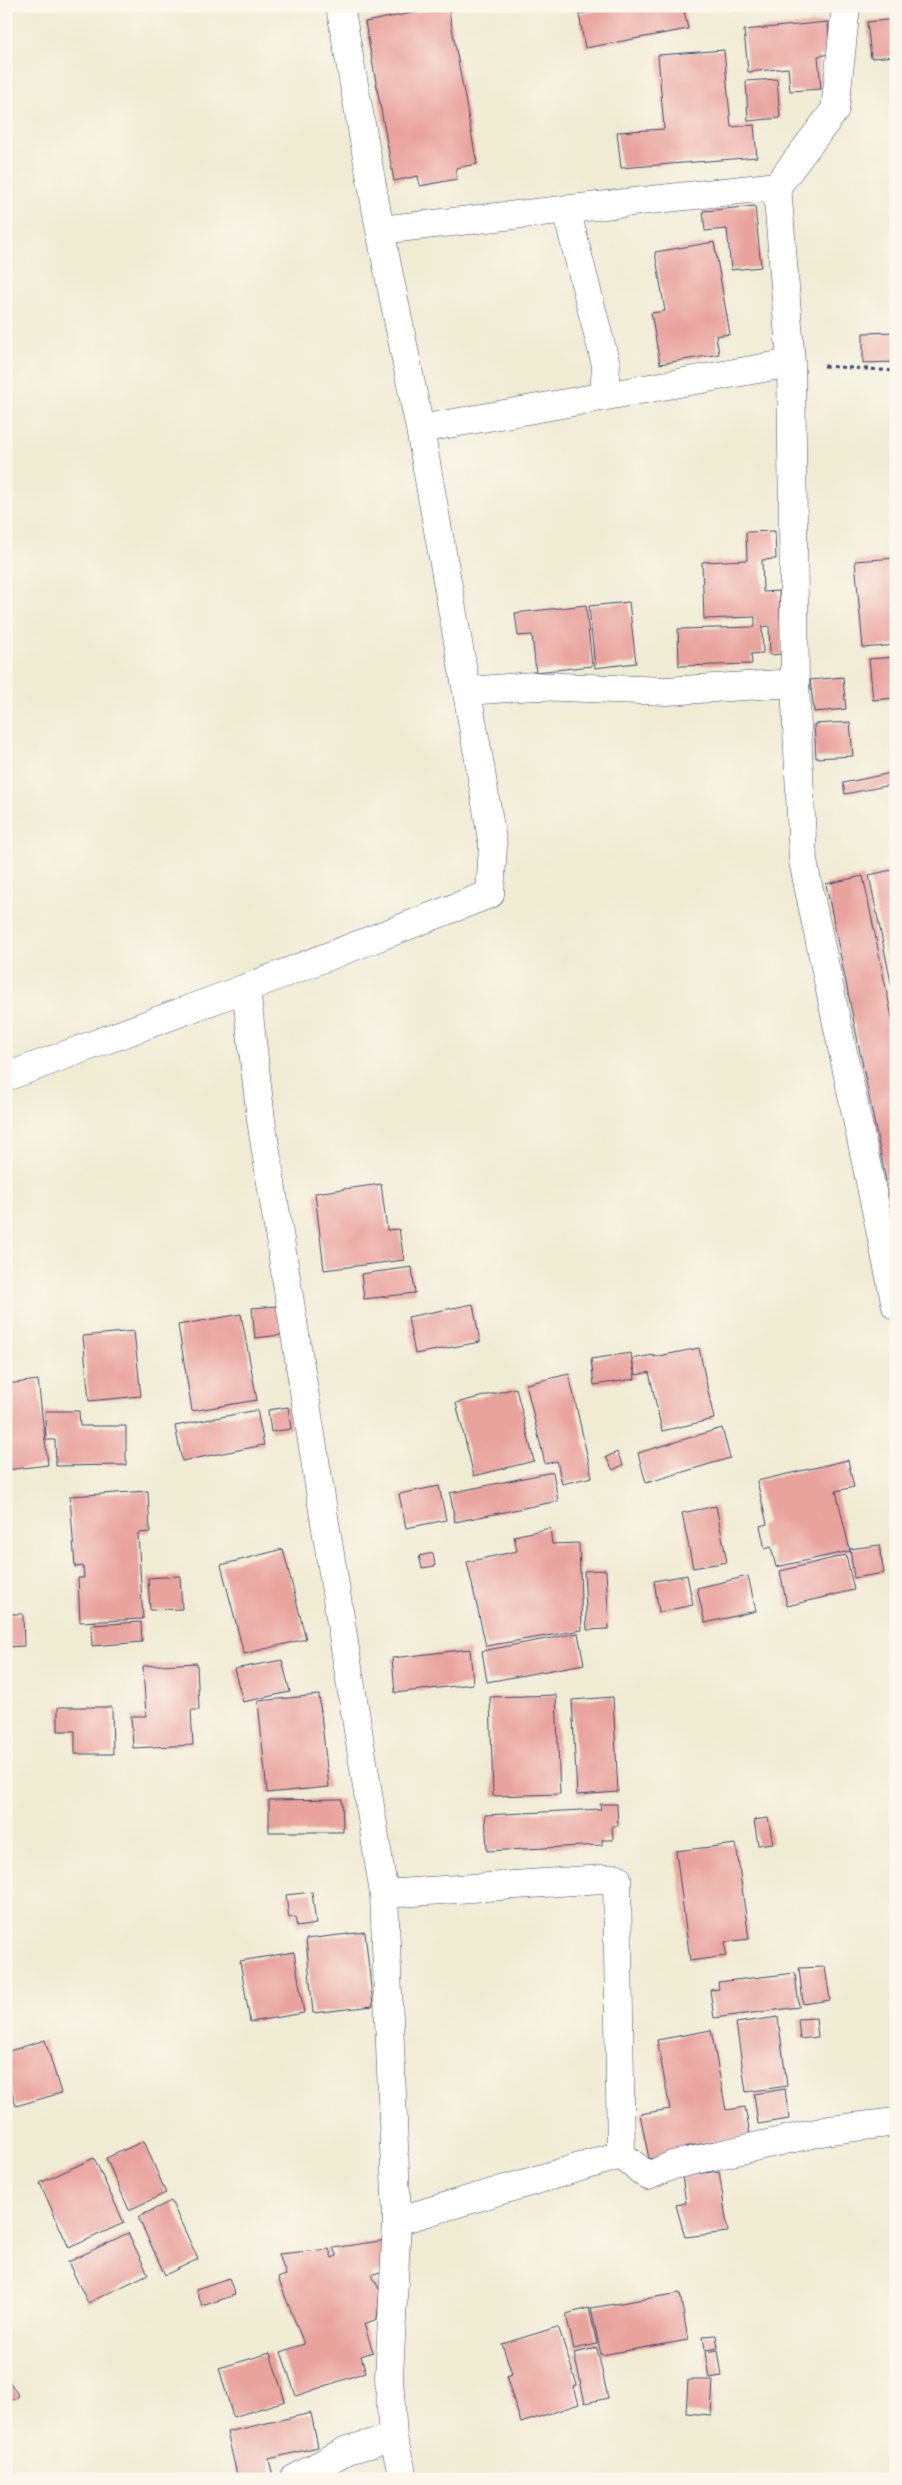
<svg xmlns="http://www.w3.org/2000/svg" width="902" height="2485" font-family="Kalam,sans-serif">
	<rect width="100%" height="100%" fill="#fbf7ec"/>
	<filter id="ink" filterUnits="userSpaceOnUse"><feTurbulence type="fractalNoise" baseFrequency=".02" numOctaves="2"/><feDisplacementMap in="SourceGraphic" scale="10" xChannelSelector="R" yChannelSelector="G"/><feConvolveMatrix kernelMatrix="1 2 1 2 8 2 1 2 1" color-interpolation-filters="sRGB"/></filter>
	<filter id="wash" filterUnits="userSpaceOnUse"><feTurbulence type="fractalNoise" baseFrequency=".0096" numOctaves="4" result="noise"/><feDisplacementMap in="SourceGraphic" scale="20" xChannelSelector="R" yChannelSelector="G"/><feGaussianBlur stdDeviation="1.12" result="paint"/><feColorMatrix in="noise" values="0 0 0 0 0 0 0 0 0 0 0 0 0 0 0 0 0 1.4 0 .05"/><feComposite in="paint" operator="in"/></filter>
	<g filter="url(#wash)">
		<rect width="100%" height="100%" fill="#f0ebd3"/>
		<g id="blocks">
			<!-- building -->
			<path fill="#e9a39d" d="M448,6l29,158 -21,4 1,11 -37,7 -2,-10 -24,5 -29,-159z
				M621,6h62l5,23 -103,19 -6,-34z
				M734,6h52v2l-52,3z
				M868,6h18v2l-18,2z
				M896,19v37l-25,2 -4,-36z
				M828,22l2,32 -12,2 3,33 -31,2 -2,-23 -40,4 -4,-42z
				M724,50l7,77 23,-2 3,32 -136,11 -4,-36 47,-3 -6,-74z
				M777,79l3,39 -32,3 -2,-40z
				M755,206l6,61 -30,3 -4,-41 -22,2 -2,-20z
				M714,242l16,92 -14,2 3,18 -59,10 -9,-51 14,-2 -10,-59z
				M896,332v30l-33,1v-30z
				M775,531l1,28 -14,1 1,32 16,-1 3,63 -12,1 -1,-29 -7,1 1,26 -12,1 1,10 -73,2 -1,-37 77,-2v-10l-51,2 -2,-57 45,-2 -1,-28z
				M896,558v87l-33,3 -8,-87z
				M629,602l7,61 -41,5 -6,-62z
				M586,605l6,61 -56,6 -4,-37 -14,1 -3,-23z
				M896,657v41l-23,2 -4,-41z
				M843,677l3,32 -32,3 -4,-32z
				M850,722l3,34 -37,2 -2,-34z
				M896,772v12l-51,10 -2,-11z
				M896,869v133h-1l-26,-127z
				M863,876l33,161 -1,188 -69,-341z
				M381,1184l6,46 12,-1 5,31 -80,10 -9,-77z
				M412,1267l3,26 -51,6 -3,-25z
				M473,1304l7,38 -65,12 -7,-37z
				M278,1306l3,29 -26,3 -3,-30z
				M241,1314l16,86 -65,11 -14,-86z
				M134,1331l7,65 -52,5 -6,-65z
				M699,1348l15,71 -52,12 -13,-59 -13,3 -4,-16 21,-4 1,2z
				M631,1353l4,26 -41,6 -3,-26z
				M569,1374l23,103 -30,7 -5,-23 -12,3 -19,-80z
				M38,1380l10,85 -42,5v-86z
				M516,1388l18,73 -60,15 -18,-73z
				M288,1407l3,22 -20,3 -3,-22z
				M257,1410l7,35 -82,16 -7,-35z
				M45,1411h34l1,15h46v39l-70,1 -1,-26h-9z
				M722,1428l8,30 -84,25 -8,-30z
				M617,1452l6,13 -10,5 -7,-13z
				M848,1460l6,27 -18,4 14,60 -74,16 -5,-20 -6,2 -5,-23 7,-2 -10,-43z
				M553,1472l5,29 -103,21 -5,-29z
				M439,1486l7,34 -40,8 -7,-34z
				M148,1491l2,41 -12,1 5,86 -63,3 -2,-44h6l-1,-12 -8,1 -5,-71z
				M716,1506l11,56 -34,6 -11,-55z
				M550,1528l2,16 27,-1 3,87 -96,16 -19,-84 50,-11 -3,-15z
				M879,1545l5,28 -30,5 -4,-29z
				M283,1549l23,90 -62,15 -23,-89z
				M433,1553l2,13 -13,2 -3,-12z
				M846,1555l8,35 -67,16 -7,-35z
				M606,1570l3,59 -22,1 -3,-59z
				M687,1575l6,30 -34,7 -5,-31z
				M180,1576l2,33 -32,1 -2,-32z
				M748,1576l8,35 -51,12 -8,-35z
				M6,1614h17l1,32 -18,1z
				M141,1622l1,20 -50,4 -1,-21z
				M578,1633l6,31 -97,18 -5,-31z
				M470,1649l3,35 -78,9 -3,-35z
				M282,1660l8,32 -47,10 -9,-33z
				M197,1663l2,47h-8l2,35 -60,3 -2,-32h15l-3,-50z
				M319,1695l10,92 -62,6 -9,-92z
				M556,1695l4,99 -67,2 -3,-99z
				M613,1697l5,95 -41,3 -5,-95z
				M58,1707h54l1,47h-38v-23h-17z
				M342,1799l1,33h-74v-32z
				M600,1804h17l1,22h-6l1,14h-11v5l-115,6 -2,-36 116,-6z
				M768,1818l5,25 -15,2 -4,-25z
				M736,1844l13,95 -24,3 1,14 -36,5 -14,-110z
				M312,1892l4,32 -19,3 -2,-10 -6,1 -3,-23z
				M365,1932l8,74 -60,7 -7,-74z
				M294,1952l10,61 -54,9 -10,-61z
				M825,1967l5,33 -27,4 -4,-36z
				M795,1973l4,34 -85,11 -4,-28 9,-1 -1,-7z
				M778,2017l9,69 -41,6 -10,-69z
				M816,2018l2,19 -18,2 -2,-20z
				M711,2030l15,80 19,-3 5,28 -66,12 1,6 -36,6 -9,-45 30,-5 -13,-69z
				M45,2040l16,53 -45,13 -10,-33v-21z
				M785,2089l4,30 -31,5 -4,-30z
				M144,2141l22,52 -37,17 -23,-52z
				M94,2158l30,65 -55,25 -29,-65z
				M719,2171l9,61 -43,5 -9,-32 10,-2 -4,-27z
				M171,2201l27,58 -33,16 -27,-58z
				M128,2233l20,41 -60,29 -20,-41z
				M386,2240l-4,31 -10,4 8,16 -3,28 -13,5 9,28 -12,4 5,16 -70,24 -15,-44 23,-8 -26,-66 8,-3 -7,-21 50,-5 3,9 5,-2 -4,-8z
				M229,2278l6,17 -33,11 -6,-17z
				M680,2293l8,47 -87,15 -10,-47z
				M589,2308l8,36 -23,5 -8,-35z
				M557,2327l2,2 18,56 -3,2 5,17 -58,19 -15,-47 6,-2 -10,-30z
				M716,2335l2,13 -13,2 -2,-14z
				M597,2348l11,50 -23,5 -11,-50z
				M718,2350l4,26 -13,2 -4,-26z
				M270,2353l15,48 -52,16 -14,-49z
				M6,2377l13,19 -13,8z
				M688,2380h25l-2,35 -25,-2z
				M311,2413l7,34 -49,12 4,19 -35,1 -11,-47z"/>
		</g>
	</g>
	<g filter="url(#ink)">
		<use href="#blocks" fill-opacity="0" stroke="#3b4b70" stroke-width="1"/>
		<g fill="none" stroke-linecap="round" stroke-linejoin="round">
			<!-- street casing -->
			<g stroke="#3b4b70" stroke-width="29">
				<path id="street" d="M777,186l14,177 4,320
					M566,209l40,156 -2,31
					M380,230l397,-44 58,-76 11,-104
					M420,429l371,-66
					M467,691l67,-5 132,5 129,-8 8,178 93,445
					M246,988l15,132 123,774 13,327 -8,156 4,61 11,41
					M6,1077l240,-89 244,-94 3,-48 -14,-86 -59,-331 -40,-199 -40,-224
					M384,1894l233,-16 4,277
					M397,2221l224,-66 27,21 25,-11 157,-35 66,-8
					M294,2479l53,-29 46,-12"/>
			</g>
			<!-- path -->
			<path stroke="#3b4b70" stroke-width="3" stroke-dasharray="4 4" stroke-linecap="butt" d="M824,366l72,5"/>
			<!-- street -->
			<use href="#street" stroke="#fff" stroke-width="28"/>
		</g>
	</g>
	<!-- margin -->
	<rect width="902" height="2485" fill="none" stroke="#fbf7ec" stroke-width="25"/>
</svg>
